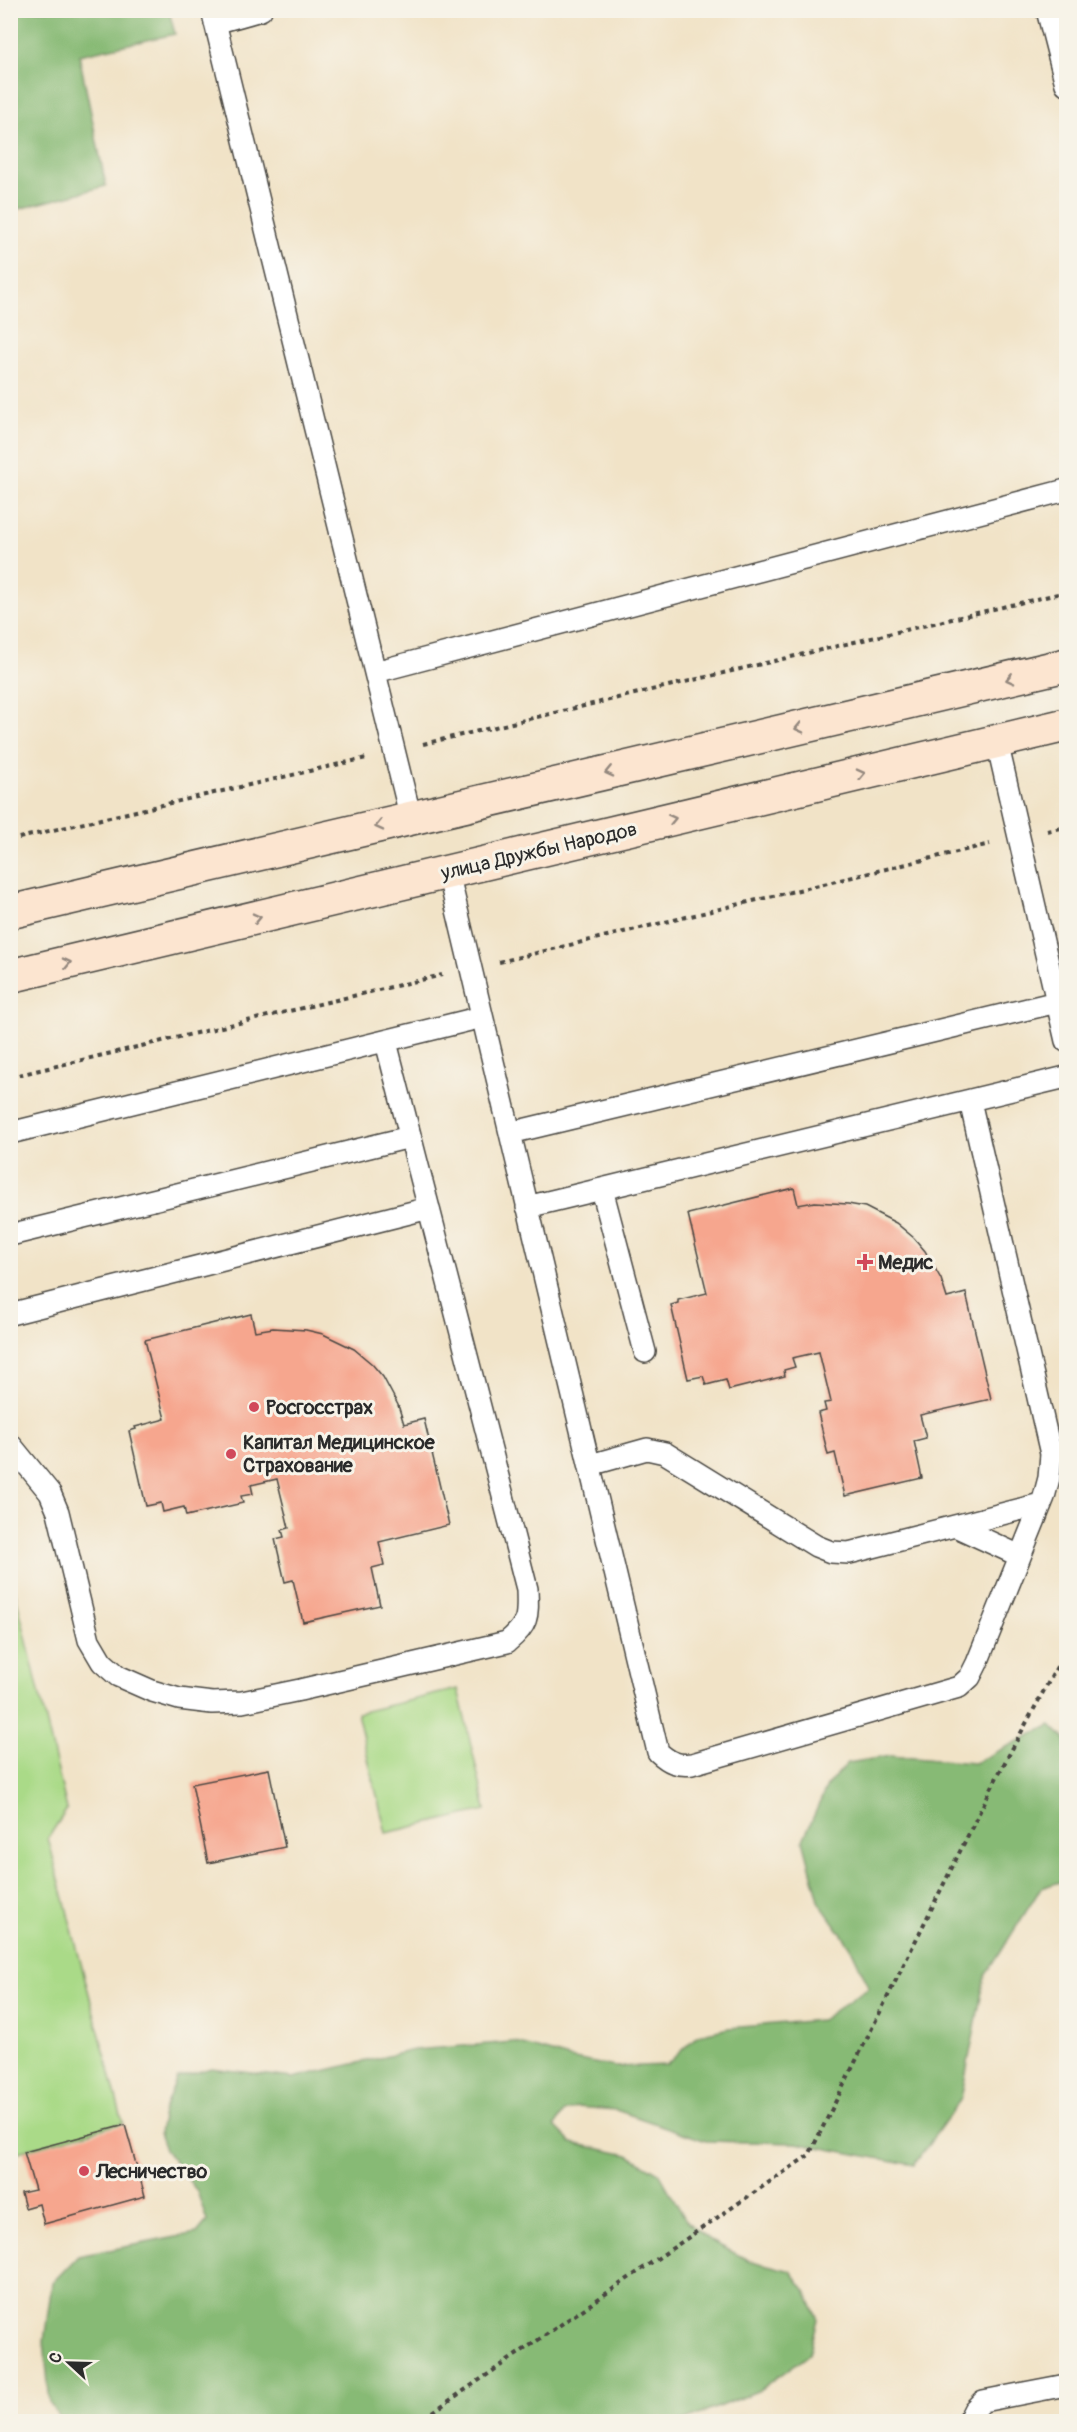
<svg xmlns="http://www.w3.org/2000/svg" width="1077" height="2432" font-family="Pangolin,sans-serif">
	<rect width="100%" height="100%" fill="#f7f3e8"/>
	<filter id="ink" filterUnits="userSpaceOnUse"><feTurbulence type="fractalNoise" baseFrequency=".0167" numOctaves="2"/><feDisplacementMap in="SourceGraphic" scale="12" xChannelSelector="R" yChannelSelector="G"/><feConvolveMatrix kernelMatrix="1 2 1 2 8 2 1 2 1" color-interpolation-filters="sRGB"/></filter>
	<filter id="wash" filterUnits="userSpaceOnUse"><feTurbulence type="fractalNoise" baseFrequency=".008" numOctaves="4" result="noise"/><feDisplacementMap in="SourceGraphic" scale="24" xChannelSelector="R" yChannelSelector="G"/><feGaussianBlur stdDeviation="1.35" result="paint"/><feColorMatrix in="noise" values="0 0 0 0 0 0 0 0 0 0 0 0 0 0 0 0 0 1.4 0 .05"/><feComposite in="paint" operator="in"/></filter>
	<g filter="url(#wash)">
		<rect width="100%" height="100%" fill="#f1e3c7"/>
		<!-- green -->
		<path fill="#aada88" stroke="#6a825a" stroke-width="1.5" d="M14,1587l53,222 -19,29 75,285 -112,31 -1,-566z
			M458,1689l28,121 -100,23 -29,-120z"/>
		<!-- forest -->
		<path fill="#87ba74" stroke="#597250" stroke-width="1.5" d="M11,10l158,1 6,23 -96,21 27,131 -95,25z
			M1051,1725l15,15v140l-25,8 -56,88 -24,123 -47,66 -118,-22 -90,-2 -90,-31 -39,-3 -13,5 -9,14 17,17 56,12 31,18 28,49 26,20 35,18 43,11 15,20 12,28 -9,35 -49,36 -79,32h-619l-12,-18 -6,-63 8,-58 26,-27 119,-23 10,-12 -10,-30 -32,-41 -6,-17 4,-21 14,-34 34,-10 82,10 121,-28 99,-8 56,16 46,9 51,-2 32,-30 31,-7 92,-8 48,-33 -19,-41 -30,-42 -17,-64 25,-56 20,-21 42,-7 84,7z"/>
		<g id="blocks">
			<!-- building -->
			<path fill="#f6a68e" d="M794,1188l4,17 17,-3 33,2 17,3 31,16 18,15 11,13 16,28 6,19 19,-5 25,106 -71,16 6,23 -12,3 8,37 -77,18 -10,-43 -7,2 -10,-42 8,-2 -2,-8 7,-1 -12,-50 -27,6 3,9 -11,3 1,6 -56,14 -3,-10 -20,5 -3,-9 -15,3 -17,-74 7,-2v-3l29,-7 -19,-79z
				M251,1314l4,17 18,-3 33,2 17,4 31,15 18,15 11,13 15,28 6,19 20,-5 25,106 -70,17 5,23 -12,3 8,37 -77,17 -10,-42 -8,2 -10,-43 9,-2 -2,-7 7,-2 -12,-49 -26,6 2,9 -12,2 2,7 -57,13 -2,-9 -21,5 -2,-9 -15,3 -17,-75 7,-2 -1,-2 30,-8 -20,-79z
				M269,1769l16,78 -77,16 -16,-79z
				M125,2125l20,71 -101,28 -5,-20 -14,4 -4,-15 14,-3 -11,-38z"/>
		</g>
	</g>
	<g filter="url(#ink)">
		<use href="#blocks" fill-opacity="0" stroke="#494742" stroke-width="1.5"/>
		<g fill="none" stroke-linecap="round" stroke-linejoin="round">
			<!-- service casing -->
			<g stroke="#494742" stroke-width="24">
				<path id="service" d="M212,10l199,809
					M1047,10l19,74
					M215,23l46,-13
					M375,672l691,-182
					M997,742l69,299
					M448,872l62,261 547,-131
					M10,1133l472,-116
					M510,1133l148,619c11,10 19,14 34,12l267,-77 11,-10 7,-14 67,-166 5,-19 2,-24 -81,-353
					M602,1189l43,163
					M527,1207l539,-130
					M10,1235l400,-98
					M10,1314l419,-106
					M10,1444l40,49 8,19 31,128 13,22 16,14 34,15 27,8 33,4 30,-1 58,-12 207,-48c22,-18 21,-25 20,-53l-141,-547
					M590,1465l57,-16 18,4 151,93 15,6 18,1 192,-49
					M955,1526l65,30
					M968,2422l6,-12 9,-9 83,-16"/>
			</g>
			<!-- secondary casing -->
			<g stroke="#494742" stroke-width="36">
				<path id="secondary" d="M10,912l1056,-247
					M10,976l1056,-251"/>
			</g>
			<!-- path -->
			<path stroke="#494742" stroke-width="4" stroke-dasharray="4.5 4.5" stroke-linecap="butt" d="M423,744l643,-152
				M1047,831l19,-4
				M10,840l356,-82
				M499,962l491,-118
				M10,1077l432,-102
				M418,2422l391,-267 189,-380 68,-125"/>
			<!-- service -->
			<use href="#service" stroke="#fff" stroke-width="21"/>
			<!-- secondary -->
			<use href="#secondary" stroke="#fce5d0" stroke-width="33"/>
		</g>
		<!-- one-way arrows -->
		<defs><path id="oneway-chevron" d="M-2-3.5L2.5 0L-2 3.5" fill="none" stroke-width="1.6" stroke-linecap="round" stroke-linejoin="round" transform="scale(1.5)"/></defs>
		<g stroke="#94887e">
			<use href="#oneway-chevron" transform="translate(1010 679) rotate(167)"/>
			<use href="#oneway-chevron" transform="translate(799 728) rotate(167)"/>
			<use href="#oneway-chevron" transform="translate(609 772) rotate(167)"/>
			<use href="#oneway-chevron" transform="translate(861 774) rotate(-13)"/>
			<use href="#oneway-chevron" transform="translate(672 819) rotate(-13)"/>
			<use href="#oneway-chevron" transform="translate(379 826) rotate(167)"/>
			<use href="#oneway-chevron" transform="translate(257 918) rotate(-13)"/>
			<use href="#oneway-chevron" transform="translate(67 963) rotate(-13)"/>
		</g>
	</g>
	<!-- markers -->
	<g fill="#d1495b" stroke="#f7f3e8" stroke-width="2">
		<path d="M862 1253h6v6h6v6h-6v6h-6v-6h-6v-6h6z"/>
		<circle cx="254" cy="1407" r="6"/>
		<circle cx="231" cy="1454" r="6"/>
		<circle cx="84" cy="2171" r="6"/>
	</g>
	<g text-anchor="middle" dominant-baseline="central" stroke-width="6" stroke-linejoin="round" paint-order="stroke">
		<!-- street labels -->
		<g font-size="20" fill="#2b2b2b" stroke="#f7f3e8">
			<text transform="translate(539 851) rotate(-13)">улица Дружбы Народов</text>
		</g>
		<!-- poi labels -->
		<g font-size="20" font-weight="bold" fill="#2b2b2b" stroke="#f7f3e8" text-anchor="start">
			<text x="878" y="1262">Медис</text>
			<text x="266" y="1407">Росгосстрах</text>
			<text x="243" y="1442">Капитал Медицинское<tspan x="243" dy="23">Страхование</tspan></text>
			<text x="96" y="2171">Лесничество</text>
		</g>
	</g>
	<!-- margin -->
	<rect width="1077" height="2432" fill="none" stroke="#f7f3e8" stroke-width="36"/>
	<!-- north arrow -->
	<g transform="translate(69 2363) rotate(292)" stroke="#f7f3e8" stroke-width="4.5" paint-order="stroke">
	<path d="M0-4.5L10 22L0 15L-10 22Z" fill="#2b2b2b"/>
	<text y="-9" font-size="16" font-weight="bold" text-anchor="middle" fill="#2b2b2b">С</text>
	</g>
</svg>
